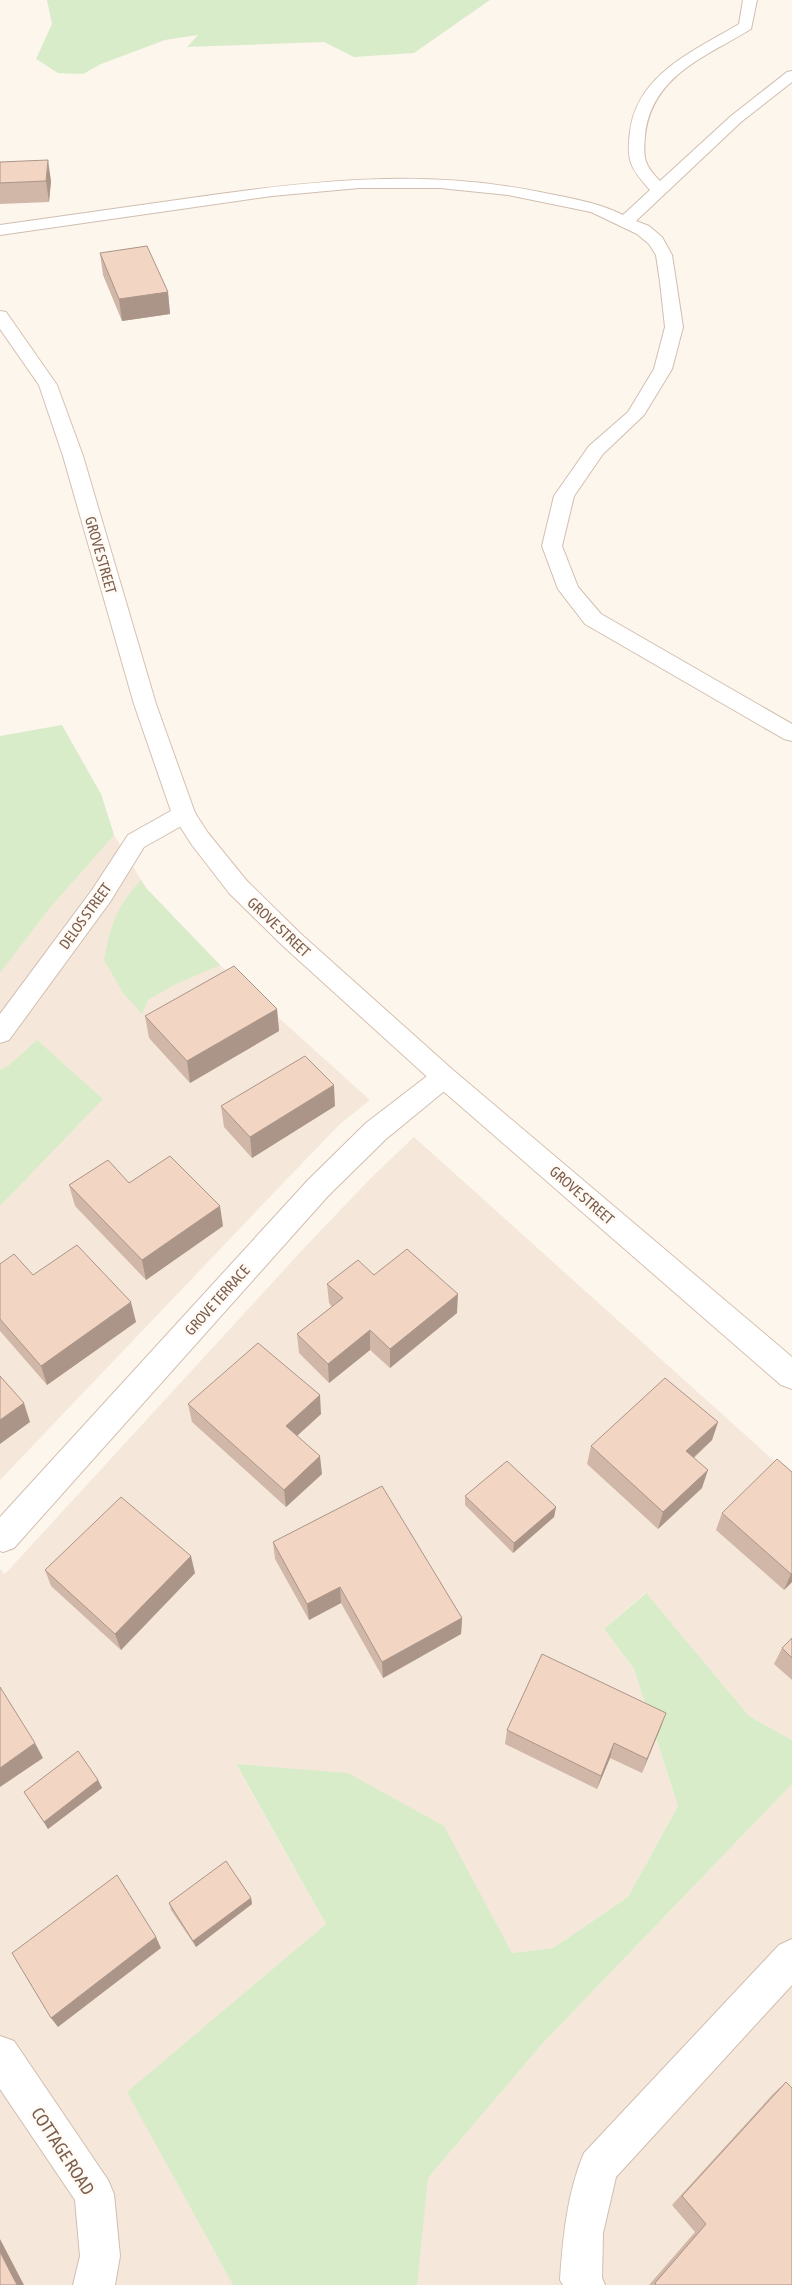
<svg xmlns="http://www.w3.org/2000/svg" width="792" height="2285" font-family="'Asap Condensed',sans-serif">
	<rect width="100%" height="100%" fill="#fdf6ec"/>
	<!-- residential -->
	<path fill="#f5e8da" d="M101,794l13,41 32,53 74,77 150,135 -30,24 -53,55 -287,301v-630z
		M414,1137l378,340v263l-43,-24 -104,-123 -41,36 30,40 44,137 -50,91 -75,51 -41,5 -276,-188 90,159 -198,168 105,193h-233v-716l5,5 301,-328 65,-68z
		M792,1784v501h-386l22,-107 114,-134z"/>
	<!-- green -->
	<path fill="#d8ecc9" d="M47,0h443l-76,53 -60,4 -30,-15 -137,5 11,-12 -33,5 -64,24 -18,10 -25,-1 -22,-14 16,-35z
		M62,725l39,69 13,41 -66,75 -48,63v-237z
		M141,880l5,8 74,77 -44,19 -28,16 -6,14 -19,-21 -19,-33c7,-36 12,-52 37,-80z
		M37,1040l66,59 -103,107v-136l7,-3z
		M646,1593l103,123 43,24v44l-250,260 -114,134 -11,107h-184l-106,-193 199,-168 -90,-160 112,9 96,53 68,127 41,-5 75,-51 50,-91 -44,-137 -30,-40z"/>
	<g fill="none" stroke-linecap="round" stroke-linejoin="round">
		<!-- lane casing -->
		<g stroke="#d1beb0" stroke-width="2">
			<path id="lane" d="M743,0h14l-6,29c-46,28 -100,47 -106,107 -2,22 -1,29 15,45l71,-65 56,-44 5,-1v11l-51,40 -105,99 13,5 13,11 10,18 11,72 -11,42 -28,46 -41,39 -29,42 -12,50 16,41 23,27 191,110v17l-8,-2 -199,-115 -27,-35 -16,-43 12,-50 35,-50 39,-34 26,-43 11,-42 -5,-45 -4,-27 -7,-11 -12,-10 -46,-22 -83,-17 -68,-7h-81l-87,8 -272,39v-10c64,-9 127,-18 191,-27 117,-17 231,-30 349,-6 29,6 57,10 83,23l27,-25c-19,-21 -24,-29 -20,-58 7,-58 64,-81 109,-108z
				M792,1939v46l-176,192 -13,56 -1,45 3,7h-42l-3,-5c3,-43 7,-87 24,-127l195,-208z"/>
		</g>
		<!-- street casing -->
		<g stroke="#d1beb0" stroke-width="2">
			<path id="street" d="M184,806l8,2 4,6 -4,6 -48,27 -34,55 -101,138 -9,3v-29l92,-124 36,-55 48,-27z
				M444,1067l9,3 4,7 -4,7 -67,55 -58,57 -314,352 -11,4 -3,-1v-34l308,-337 58,-57 69,-53z
				M0,2036l14,5 94,139 6,14 6,62 -5,29h-42l7,-29 -5,-56 -75,-111z"/>
		</g>
		<!-- secondary casing -->
		<g stroke="#d6c0b0" stroke-width="2">
			<path id="secondary" d="M0,311l6,1 51,73 26,71 73,248 39,109 13,20 39,48 54,53 152,136 339,287v32l-11,-4 -346,-301 -152,-138 -54,-53 -37,-48 -20,-31 -38,-110 -71,-248 -24,-71 -39,-56z"/>
		</g>
		<!-- lane -->
		<use href="#lane" fill="#fff" fill-rule="evenodd"/>
		<!-- street -->
		<use href="#street" fill="#fff" fill-rule="evenodd"/>
		<!-- secondary -->
		<use href="#secondary" fill="#fff" fill-rule="evenodd"/>
	</g>
	<!-- wall -->
	<path fill="#d1b7a8" d="M0,162l51,19 -2,21 -49,2z
		M100,253l68,39 2,22 -48,7 -19,-46z
		M277,1009l2,22 -89,52 -41,-45 -4,-22z
		M221,1106h114l-83,52 -28,-31z
		M129,1183l94,43 -77,54 -71,-74 -6,-21z
		M0,1264l33,11 103,47 -89,63 -47,-54z
		M374,1275l83,38 -67,55 -20,-18 -41,33 -30,-30 -2,-19 35,-27 -3,-4 -2,-19z
		M188,1404l133,10 -24,22 25,38 -36,33 -94,-85z
		M718,1422l-6,18 -18,18 8,30 -44,41 -71,-65 4,-18z
		M792,1472v110l-8,8 -68,-60 6,-17z
		M465,1496l91,11 -2,10 -41,36 -48,-48z
		M273,1542l189,76 -1,16 -78,44 -42,-75 -32,17 -34,-61z
		M45,1570l150,3 -74,77 -70,-64z
		M792,1638v42l-18,-16 8,-16z
		M666,1713l-24,60 -32,-15 -13,31 -92,-45 2,-14z
		M98,1780l4,8 -54,41 -24,-37z
		M251,1898l1,6 -56,43 -25,-37 -2,-7z
		M786,2082l6,203h-143l46,-53 -23,-27 101,-111z"/>
	<!-- shaded-wall -->
	<path fill="#aa9588" d="M48,160l3,21 -2,21 -3,-21z
		M168,292l2,22 -48,7 -3,-22z
		M277,1009l2,22 -89,52 -3,-22z
		M334,1085l1,21 -83,52 -2,-21z
		M220,1206l3,20 -77,54 -4,-20z
		M458,1294l-1,19 -67,55v-19z
		M131,1302l5,20 -89,63 -6,-19z
		M370,1330v20l-41,33 -1,-19z
		M320,1395l1,19 -33,30 -2,-18z
		M24,1403l6,19 -30,22v-24z
		M718,1422l-6,18 -31,29 5,-18z
		M320,1456l2,18 -36,33 -2,-17z
		M708,1470l-6,18 -44,41 5,-17z
		M556,1507l-2,10 -41,36 1,-10z
		M191,1556l4,17 -74,77 -6,-16z
		M792,1573v9l-8,8 7,-16z
		M340,1587l1,16 -32,17 -2,-16z
		M462,1618l-1,16 -78,44 -1,-16z
		M666,1713l-5,14 -19,46 5,-14z
		M35,1743l8,15 -43,29v-19z
		M614,1743l-4,15 -13,31 4,-13z
		M98,1780l4,8 -54,41 -4,-7z
		M251,1898l1,6 -56,43 -3,-6z
		M156,1937l5,11 -103,79 -7,-9z
		M0,2239l24,46h-7l-17,-33z"/>
	<!-- building -->
	<path fill="#f3d5c3" stroke="#aa9588" d="M48,160l-2,21 -46,2v-21z
		M147,246l21,46 -49,7 -19,-46z
		M234,966l43,43 -90,52 -42,-45z
		M305,1056l29,29 -84,52 -29,-31z
		M170,1156l50,50 -78,54 -73,-75 39,-25 21,23z
		M77,1245l54,57 -90,64 -41,-47v-55l14,-10 19,21z
		M407,1249l51,45 -68,55 -20,-19 -42,34 -31,-30 46,-36 -16,-14 31,-24 16,15z
		M258,1343l62,52 -34,31 34,30 -36,34 -96,-86z
		M0,1376l24,27 -24,17z
		M665,1378l53,44 -32,29 22,19 -45,42 -72,-66z
		M777,1459l15,13v101l-1,1 -69,-61z
		M507,1461l49,46 -42,36 -49,-47z
		M382,1486l80,132 -80,44 -42,-75 -33,17 -34,-62z
		M121,1497l70,59 -76,78 -70,-64z
		M792,1638v20l-10,-10z
		M542,1654l124,59 -19,46 -33,-16 -13,33 -94,-46z
		M0,1687l35,56 -35,25z
		M78,1751l20,29 -54,42 -20,-30z
		M226,1861l25,37 -58,43 -24,-38z
		M117,1875l39,62 -105,81 -39,-65z
		M786,2082l6,6v197h-136l-1,-2 51,-59 -24,-28z
		M0,2252l17,33h-17z"/>
	<g text-anchor="middle" dominant-baseline="central" stroke-width="5" stroke-linejoin="round" paint-order="stroke">
		<!-- street labels -->
		<g font-size="15" fill="#7a5c4d" stroke="#fffaf3">
			<text transform="translate(101 555) rotate(74)">GROVE STREET</text>
			<text transform="translate(85 916) rotate(-54)">DELOS STREET</text>
			<text transform="translate(279 927) rotate(43)">GROVE STREET</text>
			<text transform="translate(582 1195) rotate(41)">GROVE STREET</text>
			<text transform="translate(217 1300) rotate(-48)">GROVE TERRACE</text>
		</g>
		<!-- near-street labels -->
		<g font-size="18" fill="#7a5c4d" stroke="#fffaf3">
			<text transform="translate(63 2151) rotate(57)">COTTAGE ROAD</text>
		</g>
	</g>
</svg>
